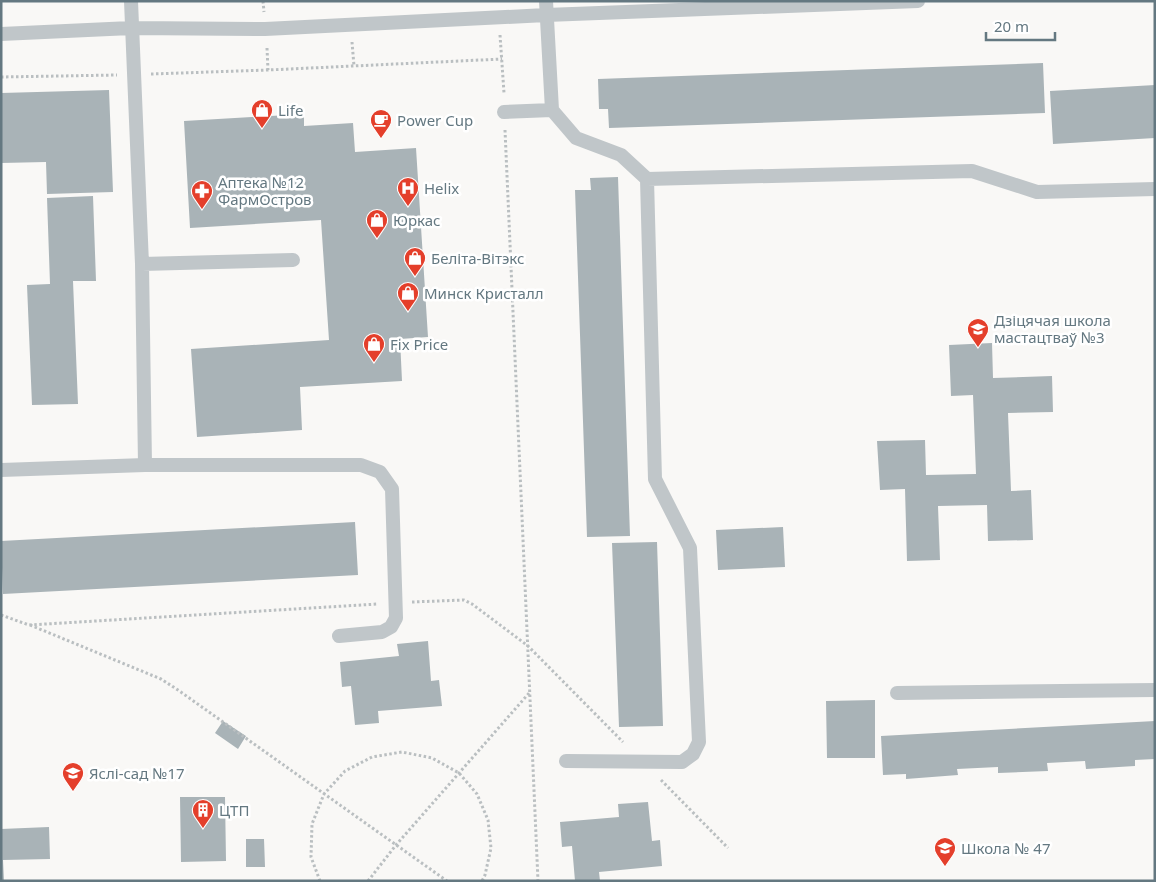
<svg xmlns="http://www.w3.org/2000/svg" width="1156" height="882" font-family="'Noto Sans',sans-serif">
	<rect width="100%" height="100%" fill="#f9f8f6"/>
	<!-- building -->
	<path fill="#a9b3b7" d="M1043,63l2,50 -436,15 -1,-19h-9l-1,-30z
		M1155,85v53l-102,6 -3,-53z
		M109,90l4,102 -66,2 -1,-32 -45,1v-70z
		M304,114v12l49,-3 2,29 61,-4 12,189 -28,2 2,42 -102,6 2,43 -105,7 -6,-88 138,-9 -8,-120 -131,8 -6,-107z
		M618,177l12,359 -43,1 -12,-347h16l-1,-12z
		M93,196l3,85h-23l5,123 -46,1 -5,-120 23,-1 -3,-86z
		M992,343l1,35 59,-2 1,36 -45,1 3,78 20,-1 2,50 -45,1 -1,-36 -49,1 2,54 -33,1 -2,-72 -25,1 -3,-49 48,-1 1,35 50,-1 -3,-79 -22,1 -2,-51z
		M355,522l3,53 -355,19 -2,-53z
		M783,527l2,40 -67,3 -2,-40z
		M657,542l6,184 -44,1 -7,-184z
		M428,641l3,40 8,-1 3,26 -64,5 1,12 -24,2 -4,-39 -9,1 -2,-25 59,-6 -2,-12z
		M875,700v58h-48l-1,-57z
		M223,721l23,15 -8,13 -23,-16z
		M1155,721v38l-20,1v6l-49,3 -1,-8 -38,2 1,8 -50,2v-6l-41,2 1,6 -52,4v-5l-23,1 -2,-39z
		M180,797h45l1,64 -45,1z
		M648,802l4,39 8,-1 2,26 -63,6 1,9h-25l-3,-35 -10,1 -2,-25 59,-5 -1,-13z
		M49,827l1,32 -47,1 1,21h-3v-52z
		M246,839h18l1,28h-19z"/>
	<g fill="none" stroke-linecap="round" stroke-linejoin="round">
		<!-- path -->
		<path stroke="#babfc1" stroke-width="3" stroke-dasharray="2.5 2.5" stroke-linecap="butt" d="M263,1l1,11
			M500,35l4,58
			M352,42l2,24
			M267,48l1,22 234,-11
			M151,74l117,-4
			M1,77l116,-2
			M505,130l33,751
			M412,602l52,-2 8,4 56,42 95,96
			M1,615l28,10 349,-21
			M30,625l131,54 17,11 269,191
			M661,780l67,68
			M320,881l-9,-24 1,-33 12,-30 21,-23 27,-14 30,-5 30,6 27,15 18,21 11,26 3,28 -6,27 -3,6
			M368,881l28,-36 134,-153"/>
		<!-- service -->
		<path stroke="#c0c6c9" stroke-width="14" d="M546,1l6,109 24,28 45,17 26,24 8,300 35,69 9,194 -6,12 -11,8 -116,-1
			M1,34l130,-6 134,1 281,-14 372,-14
			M504,112l48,-2
			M647,179l325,-8 65,21 118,-3
			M142,264l151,-4
			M145,465h216l19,7 12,17 4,129 -5,9 -9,5 -43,4
			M1,470l144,-5 -3,-201 -11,-263
			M897,693l258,-3"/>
	</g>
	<!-- icons -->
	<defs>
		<g id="shop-pin" transform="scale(1.125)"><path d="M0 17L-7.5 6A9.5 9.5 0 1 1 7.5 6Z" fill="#e43f2b" stroke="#fff"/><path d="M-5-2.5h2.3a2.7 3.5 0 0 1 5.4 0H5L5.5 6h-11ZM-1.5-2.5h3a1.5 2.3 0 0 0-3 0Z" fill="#fff"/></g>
		<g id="cafe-pin" transform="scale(1.125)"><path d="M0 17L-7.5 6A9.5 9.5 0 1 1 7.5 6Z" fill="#e43f2b" stroke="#fff"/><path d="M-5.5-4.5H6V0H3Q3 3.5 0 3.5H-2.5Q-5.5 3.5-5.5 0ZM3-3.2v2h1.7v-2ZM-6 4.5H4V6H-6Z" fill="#fff"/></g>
		<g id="hospital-pin" transform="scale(1.125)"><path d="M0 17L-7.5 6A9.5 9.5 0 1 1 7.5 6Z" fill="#e43f2b" stroke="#fff"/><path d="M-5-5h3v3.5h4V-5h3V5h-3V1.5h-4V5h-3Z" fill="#fff"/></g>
		<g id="pharmacy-pin" transform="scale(1.125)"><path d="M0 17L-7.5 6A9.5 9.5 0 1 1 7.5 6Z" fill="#e43f2b" stroke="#fff"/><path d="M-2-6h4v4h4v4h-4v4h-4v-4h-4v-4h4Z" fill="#fff"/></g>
		<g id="school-pin" transform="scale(1.125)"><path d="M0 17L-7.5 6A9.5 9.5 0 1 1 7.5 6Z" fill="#e43f2b" stroke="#fff"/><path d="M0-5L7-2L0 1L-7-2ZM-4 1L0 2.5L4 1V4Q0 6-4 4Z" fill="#fff"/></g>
		<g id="building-pin" transform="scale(1.125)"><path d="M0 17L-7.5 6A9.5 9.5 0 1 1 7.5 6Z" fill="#e43f2b" stroke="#fff"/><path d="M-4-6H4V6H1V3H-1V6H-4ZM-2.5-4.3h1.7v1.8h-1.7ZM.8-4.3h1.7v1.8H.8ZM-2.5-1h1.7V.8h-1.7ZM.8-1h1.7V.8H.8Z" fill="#fff"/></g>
	</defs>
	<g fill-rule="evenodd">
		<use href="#shop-pin" x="262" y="110"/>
		<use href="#cafe-pin" x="381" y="120"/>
		<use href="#hospital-pin" x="408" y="188"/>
		<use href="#pharmacy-pin" x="202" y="191"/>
		<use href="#shop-pin" x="377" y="220"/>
		<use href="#shop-pin" x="415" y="258"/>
		<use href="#shop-pin" x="408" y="293"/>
		<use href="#school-pin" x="978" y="329"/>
		<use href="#shop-pin" x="374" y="344"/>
		<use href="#school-pin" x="73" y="773"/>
		<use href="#building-pin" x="203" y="810"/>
		<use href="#school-pin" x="945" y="848"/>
	</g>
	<g text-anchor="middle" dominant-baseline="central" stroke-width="5" stroke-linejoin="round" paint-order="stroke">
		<!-- poi labels -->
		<g font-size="15" fill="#647881" stroke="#fff" text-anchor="start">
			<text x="278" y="110">Life</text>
			<text x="397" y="120">Power Cup</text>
			<text x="218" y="182">Аптека №12<tspan x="218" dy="17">ФармОстров</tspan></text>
			<text x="424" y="188">Helix</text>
			<text x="393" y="220">Юркас</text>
			<text x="431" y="258">Беліта-Вітэкс</text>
			<text x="424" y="293">Минск Кристалл</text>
			<text x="994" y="320">Дзіцячая школа<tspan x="994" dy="17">мастацтваў №3</tspan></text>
			<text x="390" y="344">Fix Price</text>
			<text x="89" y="773">Яслі-сад №17</text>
			<text x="219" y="810">ЦТП</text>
			<text x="961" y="848">Школа № 47</text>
		</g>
	</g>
	<!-- border -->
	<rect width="1156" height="882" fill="none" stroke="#647881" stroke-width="5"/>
	<!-- scale -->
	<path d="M986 32v8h69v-8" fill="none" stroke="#647881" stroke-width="2.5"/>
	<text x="994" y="32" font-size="15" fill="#647881" stroke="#ffffff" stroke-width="4" paint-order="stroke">20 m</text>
</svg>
